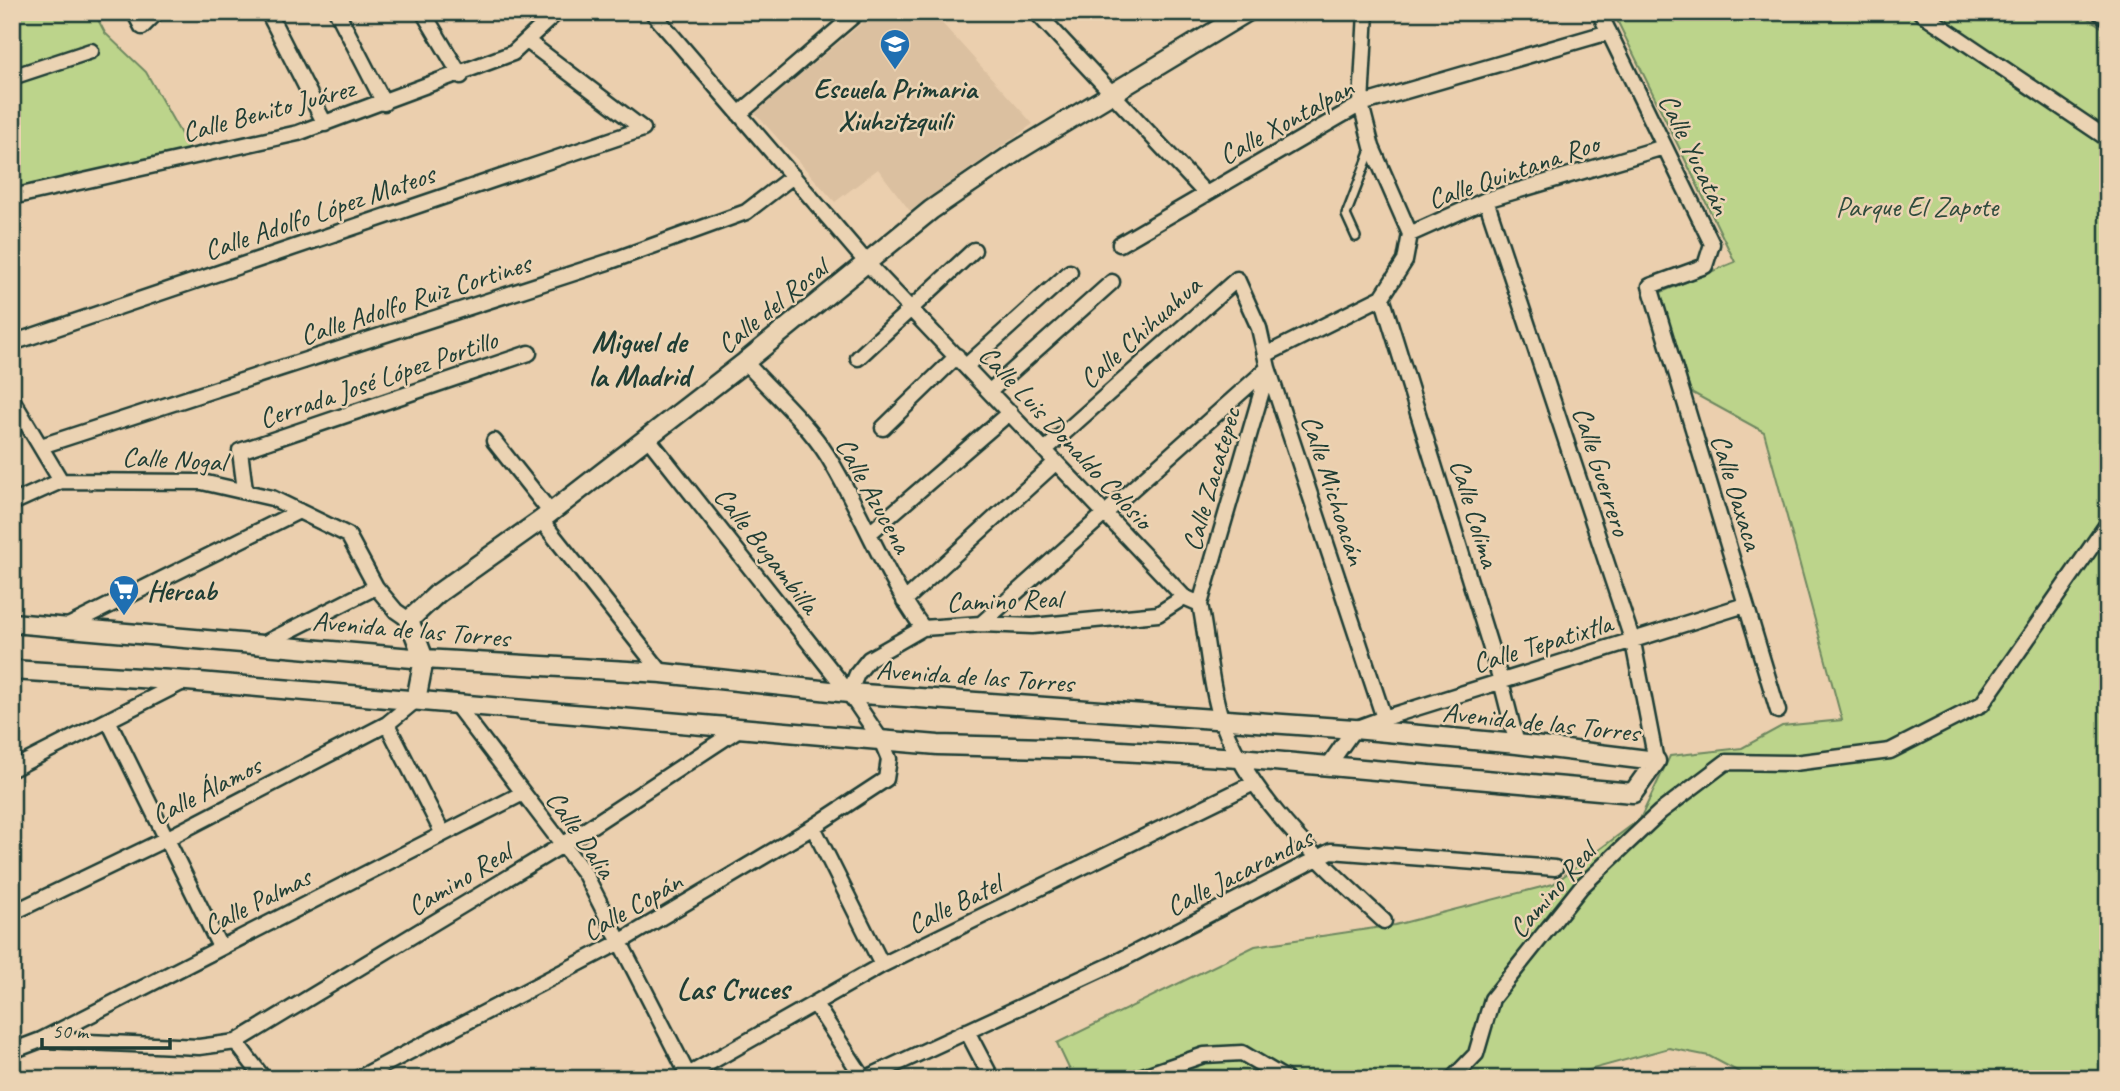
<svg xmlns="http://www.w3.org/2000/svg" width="2120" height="1091" font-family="Caveat,sans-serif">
	<rect width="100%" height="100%" fill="#ebcfae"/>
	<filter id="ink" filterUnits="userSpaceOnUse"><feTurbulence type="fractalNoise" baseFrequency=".0143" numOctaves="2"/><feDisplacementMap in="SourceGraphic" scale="14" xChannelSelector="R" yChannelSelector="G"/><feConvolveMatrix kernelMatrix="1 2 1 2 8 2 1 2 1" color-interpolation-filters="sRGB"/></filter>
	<g filter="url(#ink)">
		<!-- built -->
		<path fill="#dbc0a0" d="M875,12h57l101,112 -123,87 -32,-42 -43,33 -80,-89z"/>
		<!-- green -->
		<path fill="#bcd48b" stroke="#6e8860" stroke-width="2" d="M12,12h82l11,21 41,39 44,78 -178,43z
			M1613,12h465l30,19v1048h-356l-43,-23 -40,-8 -84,23 -6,8h-505l-17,-36 198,-97 140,-21 158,-41 87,-65 30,-63 72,-8 40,-22 60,-6 -78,-288 -73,-40 -32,-99 76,-31z"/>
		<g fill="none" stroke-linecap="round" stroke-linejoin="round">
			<!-- service casing -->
			<g stroke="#1f3d34" stroke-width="12">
				<path id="service" d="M1356,237l-10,-22 25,-65"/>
			</g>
			<!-- minor casing -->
			<g stroke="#1f3d34" stroke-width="19">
				<path id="minor" d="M134,12l8,15 15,-15
					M268,12l57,112
					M337,12l47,91
					M423,12l38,64
					M652,12l215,251 317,334 16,7c7,35 11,88 23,120 31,80 100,140 161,197
					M1036,12l170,182
					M1366,12l-5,92 11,43 38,87
					M1599,12l113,232 -7,22 -55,20 128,425
					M1920,12l188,127
					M527,41l116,88
					M12,77l79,-26
					M739,114l119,-102
					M12,197l286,-64 215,-80 44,-41
					M1486,200l147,442 23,119
					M1120,244l241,-140 248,-72
					M1382,297l119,384 16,63
					M12,343l631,-214
					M1265,355l117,-58 23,-36 5,-27 76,-34 178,-53
					M858,358l116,-108
					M745,362c26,29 62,61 82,93 35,56 57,120 96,173
					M966,366l104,-94
					M990,391l122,-109
					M12,399l49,82
					M883,428l74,-72
					M494,441l57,72
					M41,446l570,-185 135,-49 47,-36
					M1045,450l192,-171 22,49 9,40 116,350
					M245,490l-5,-39 289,-98
					M12,503l49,-22 141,1 70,16 76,37 28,52 20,24 13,9
					M541,520l121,153
					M871,532l139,-120
					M904,601l152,-139
					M1200,604l68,-234
					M981,624l287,-256
					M64,628l235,-117
					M265,643l111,-56
					M849,693l8,-19 12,-15 54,-31 58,-4 51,2 126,-12 26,-17
					M454,702l131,172 105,205
					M109,722l111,225
					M387,724l56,110
					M1328,766l26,-37 30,-11 361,-113
					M12,769l173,-88
					M813,827l69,138
					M12,913l156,-75 219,-114 29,-24
					M815,1004l49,75 251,-116 216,-112 224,17
					M967,1031l25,48
					M43,1040l156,7 37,-5
					M12,1051l29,-11 482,-247
					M264,1079l-28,-37 328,-198 178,-117
					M357,1079l261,-136 195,-116 73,-48 3,-20 -8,-19 -32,-47 -202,-256
					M681,1079l201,-114 372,-182
					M1134,1079l70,-24 38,-2 44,26
					M1452,1079l24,-25 16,-55 89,-112 79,-75 66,-50 68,1 96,-12 92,-47 126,-181"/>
			</g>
			<!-- tertiary casing -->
			<g stroke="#1f3d34" stroke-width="23">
				<path id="tertiary" d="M2102,12l6,4
					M12,623l412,36 238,14 187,20 505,36 163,15 139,17 -23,32 -394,-35 -152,-9 -149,-4 -751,-64 -175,-11
					M416,700l8,-41 -15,-39 28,-26 104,-74 204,-158 186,-152 86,-59 230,-139"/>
			</g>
			<!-- service -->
			<use href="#service" stroke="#ebd3b3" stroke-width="7"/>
			<!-- minor -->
			<use href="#minor" stroke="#ebd3b3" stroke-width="14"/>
			<!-- tertiary -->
			<use href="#tertiary" stroke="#ebd3b3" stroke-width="18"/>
		</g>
	</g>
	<!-- icons -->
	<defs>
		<g id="school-pin" transform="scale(1.575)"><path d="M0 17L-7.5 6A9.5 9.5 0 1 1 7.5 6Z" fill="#1f6fb2" stroke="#ebd3b3"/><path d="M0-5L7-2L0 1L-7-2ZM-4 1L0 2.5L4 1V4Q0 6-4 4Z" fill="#fff"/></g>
		<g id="supermarket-pin" transform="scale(1.575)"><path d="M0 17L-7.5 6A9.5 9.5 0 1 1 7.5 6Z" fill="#1f6fb2" stroke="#ebd3b3"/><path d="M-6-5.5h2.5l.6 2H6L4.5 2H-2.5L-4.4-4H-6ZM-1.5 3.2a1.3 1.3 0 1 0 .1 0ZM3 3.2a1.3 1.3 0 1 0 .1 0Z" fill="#fff"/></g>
	</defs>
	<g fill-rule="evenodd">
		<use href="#school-pin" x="895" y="44"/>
		<use href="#supermarket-pin" x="124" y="590"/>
	</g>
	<g text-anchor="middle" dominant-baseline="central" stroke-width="5" stroke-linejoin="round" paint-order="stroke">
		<!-- poi labels -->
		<g font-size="28" font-weight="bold" fill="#1f3d34" stroke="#ebd3b3">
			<text x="895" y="88">Escuela Primaria<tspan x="895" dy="32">Xiuhzitzquili</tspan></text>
			<text x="147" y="590" text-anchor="start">Hercab</text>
		</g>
		<!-- street labels -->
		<g font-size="28" fill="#1f3d34" stroke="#ebd3b3">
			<text transform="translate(268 110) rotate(-15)">Calle Benito Juárez</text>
			<text transform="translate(1286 121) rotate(-29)">Calle Xontalpan</text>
			<text transform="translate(1695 154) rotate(64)">Calle Yucatán</text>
			<text transform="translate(1513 171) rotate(-19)">Calle Quintana Roo</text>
			<text transform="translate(319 212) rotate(-19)">Calle Adolfo López Mateos</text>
			<text transform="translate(415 299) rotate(-18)">Calle Adolfo Ruiz Cortines</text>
			<text transform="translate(772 306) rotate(-39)">Calle del Rosal</text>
			<text transform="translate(1140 332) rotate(-42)">Calle Chihuahua</text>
			<text transform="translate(378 379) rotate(-19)">Cerrada José López Portillo</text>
			<text transform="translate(1066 437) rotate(47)">Calle Luis Donaldo Colosio</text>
			<text transform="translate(174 459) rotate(3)">Calle Nogal</text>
			<text transform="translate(1602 471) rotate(72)">Calle Guerrero</text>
			<text transform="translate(1211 479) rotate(-74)">Calle Zacatepec</text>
			<text transform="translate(1334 490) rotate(72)">Calle Michoacán</text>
			<text transform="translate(1737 492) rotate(73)">Calle Oaxaca</text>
			<text transform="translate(874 495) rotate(61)">Calle Azucena</text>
			<text transform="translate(1475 513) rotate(73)">Calle Colima</text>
			<text transform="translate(767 550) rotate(52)">Calle Bugambilla</text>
			<text transform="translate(1004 600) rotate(-2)">Camino Real</text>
			<text transform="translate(411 629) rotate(5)">Avenida de las Torres</text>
			<text transform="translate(1542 643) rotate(-17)">Calle Tepatixtla</text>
			<text transform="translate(975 676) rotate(4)">Avenida de las Torres</text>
			<text transform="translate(1541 722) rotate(6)">Avenida de las Torres</text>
			<text transform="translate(206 790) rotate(-27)">Calle Álamos</text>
			<text transform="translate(581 834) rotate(55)">Calle Dalia</text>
			<text transform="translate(1239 872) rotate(-27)">Calle Jacarandas</text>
			<text transform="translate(459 879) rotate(-31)">Camino Real</text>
			<text transform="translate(1552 890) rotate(-49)">Camino Real</text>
			<text transform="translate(257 901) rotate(-27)">Calle Palmas</text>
			<text transform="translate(954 904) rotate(-26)">Calle Batel</text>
			<text transform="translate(632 906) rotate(-30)">Calle Copán</text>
		</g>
		<!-- park labels -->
		<g font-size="28" fill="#2f4c3d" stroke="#ebd3b3">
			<text x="1917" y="206">Parque El Zapote</text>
		</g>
		<!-- neighbourhood labels -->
		<g font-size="30" font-weight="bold" fill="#1f3d34" stroke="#ebd3b3">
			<text x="639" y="342">Miguel de<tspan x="639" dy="34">la Madrid</tspan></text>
			<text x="733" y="989">Las Cruces</text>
		</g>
	</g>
	<!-- margin -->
	<rect width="2120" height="1091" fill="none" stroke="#ebd3b3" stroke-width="42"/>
	<rect x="21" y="21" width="2078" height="1049" fill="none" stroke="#1f3d34" stroke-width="2.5" filter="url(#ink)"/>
	<!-- scale -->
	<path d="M42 1038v10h128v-10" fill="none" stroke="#1f3d34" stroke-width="3.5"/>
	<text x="52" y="1038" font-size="21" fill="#1f3d34" stroke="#ebd3b3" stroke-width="5" paint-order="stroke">50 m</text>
</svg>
